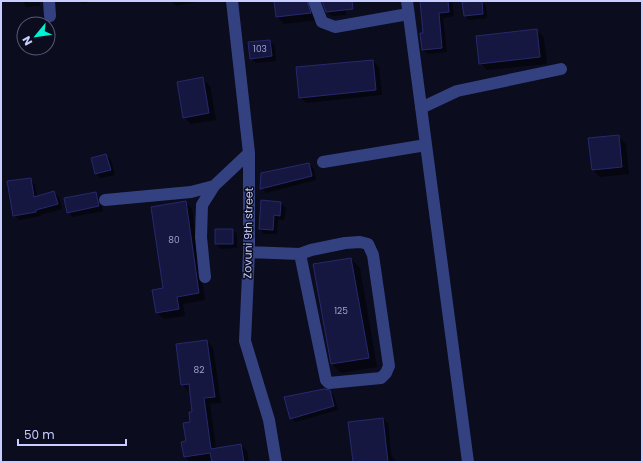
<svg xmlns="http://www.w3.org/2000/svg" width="643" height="463" font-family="Poppins,sans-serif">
	<rect width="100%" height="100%" fill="#0b0c1e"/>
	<!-- shadow -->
	<path fill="#0007" d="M23,1h17v5l-14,1z
		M80,1h13l-11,3z
		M171,1h25v1l-20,4z
		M275,1h39l3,19 -33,4 -7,-7z
		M323,1h22l1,14 -14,1 -5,-5z
		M421,1h31l2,15 -11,2 4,34 -19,2 -5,-4 2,-16z
		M481,1l5,5 1,12 -18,2 -4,-5z
		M537,30l7,8 3,26 -60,6 -7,-7z
		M270,41l5,5 1,15 -20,2 -5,-5z
		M373,61l6,6 3,28 -76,8 -6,-6z
		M203,79l7,7 6,34 -25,4 -7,-7z
		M618,136l8,8 3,30 -29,3 -7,-7z
		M106,155l5,5 4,15 -14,3 -5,-4z
		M309,164l5,5 2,11 -50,13 -4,-5z
		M30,179l5,5 2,13 17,-5 5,5 3,12 -22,6 1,1 -22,4 -5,-5z
		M95,193l5,5 3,13 -30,6 -5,-5z
		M185,202l7,7 13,91 -22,4 2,12 -21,3 -7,-6 -4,-23 11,-1z
		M281,203l5,5 -2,12 -6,-1 -1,15h-13l-4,-5z
		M233,230l4,4v14l-16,1 -5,-5z
		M351,259l9,9 17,99 -36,6 -9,-9z
		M207,341l6,7 8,55 -11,1 6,45 25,-4 6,6 2,11h-36l-1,-2 -22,2 -5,-5 8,-45 -3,-22 -2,1 -6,-7z
		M329,391l5,5 4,14 -43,12 -4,-4 -5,-20 23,-6 2,2z
		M383,419l5,4 3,31 5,8h-43l-4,-39z"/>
	<!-- building -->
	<path fill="#161740" stroke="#27286e" d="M274,1h33l4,12 -35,4z
		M322,1h30l1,8 -27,3z
		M420,1h28l1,11 -10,1 3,35 -20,2 -2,-17h3z
		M482,1l1,13 -19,2 -2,-14z
		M537,29l3,28 -61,7 -3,-28z
		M270,40l2,16 -22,3 -2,-17z
		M373,60l3,30 -77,8 -3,-31z
		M203,77l6,36 -26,5 -6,-36z
		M619,135l3,32 -30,3 -4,-32z
		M106,154l5,16 -16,4 -4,-16z
		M309,163l3,13 -52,13 1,-16z
		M31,178l3,19 20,-6 4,13 -22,6v2l-23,4 -6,-35z
		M96,192l3,14 -32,7 -3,-15z
		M261,200l20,2 -1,14 -6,-1 -1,15 -14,-1z
		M186,201l13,92 -22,4 2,12 -23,4 -4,-23 11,-2 -12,-81z
		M215,229h18v15h-18z
		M351,258l18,100 -38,6 -18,-100z
		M207,340l8,57 -11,1 7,51 30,-5 3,18h-32l-2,-9 -26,4 -3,-15 5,-1 -3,-18 7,-1 -1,-10h3l-3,-28 -8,1 -5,-41z
		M324,389l6,1 4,16 -44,13 -6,-22z
		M383,418l5,44h-35l-5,-40z"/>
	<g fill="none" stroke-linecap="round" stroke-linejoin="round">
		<!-- minor -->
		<path stroke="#334180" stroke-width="12" d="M49,1l1,15
			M232,1l17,152v99l-4,89 24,79 7,42
			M314,1l8,21 13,5 73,-13
			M407,1l61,461
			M421,108l36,-17 104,-22
			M323,162l103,-17
			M105,200l86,-8 23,-6 35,-33
			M249,252l51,2 11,-4 34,-7 15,-1 8,2 5,11 16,111 -3,7 -5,5 -52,5 -3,-3 -26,-126
			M205,277l-4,-40 1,-32 12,-19"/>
	</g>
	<g text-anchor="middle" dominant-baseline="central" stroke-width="3" stroke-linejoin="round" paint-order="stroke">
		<!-- number labels -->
		<g font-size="9" fill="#9ca0cf">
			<text x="260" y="49">103</text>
			<text x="174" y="240">80</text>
			<text x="341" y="311">125</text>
			<text x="199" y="370">82</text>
		</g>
		<!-- street labels -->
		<g font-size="11" fill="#c8ceff" stroke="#0b0c1e">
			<text transform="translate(248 233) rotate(-89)">Zovuni 9th street</text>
		</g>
	</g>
	<!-- border -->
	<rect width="643" height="463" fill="none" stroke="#c8ceff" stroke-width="4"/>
	<!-- north arrow -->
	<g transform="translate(36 36) rotate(241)"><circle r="19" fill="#0b0c1e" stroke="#575a78"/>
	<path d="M0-3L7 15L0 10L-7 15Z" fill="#00f3d5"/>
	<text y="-6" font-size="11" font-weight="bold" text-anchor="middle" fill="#c8ceff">N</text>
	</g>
	<!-- scale -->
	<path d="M18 439v6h108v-6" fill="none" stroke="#c8ceff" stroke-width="2"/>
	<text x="24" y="439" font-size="12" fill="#c8ceff" stroke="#0b0c1e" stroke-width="3" paint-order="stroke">50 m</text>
</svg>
